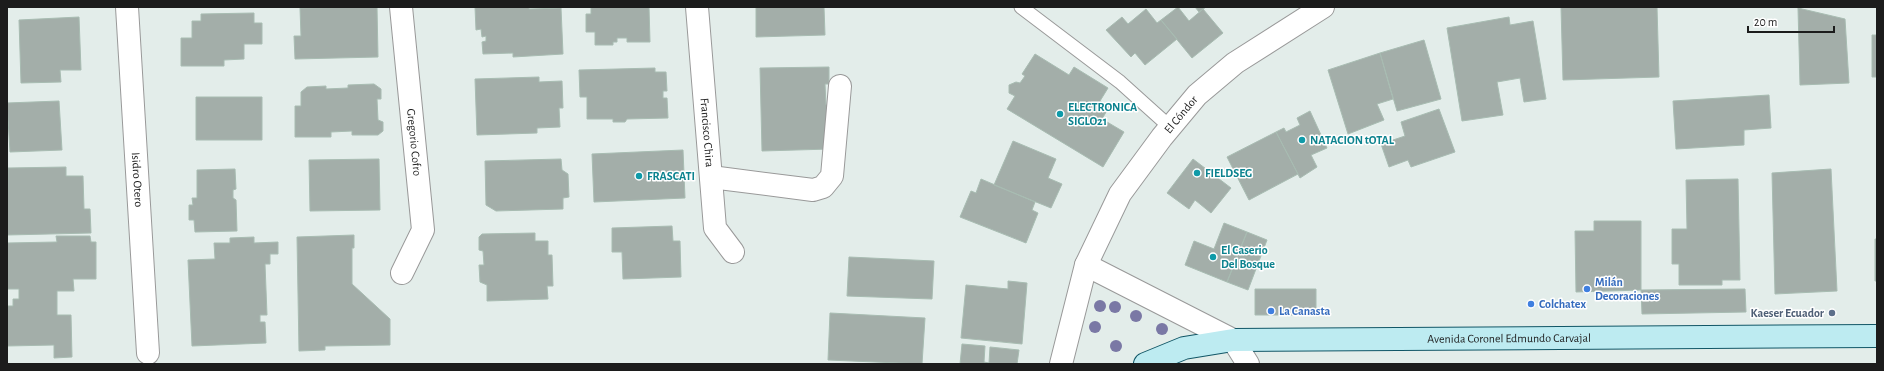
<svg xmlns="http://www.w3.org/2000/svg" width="1884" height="371" font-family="'Alegreya Sans',sans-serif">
	<rect width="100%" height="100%" fill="#e3edea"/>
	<!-- building -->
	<path fill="#a3aea9" stroke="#a8bcb2" d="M377,7l1,50 -83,2 -1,-23h7l-1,-28z
		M475,7h54v2l32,-1 2,46 -50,3v-4l-30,1 -1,-12 4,-1v-5l-4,1 -1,-8 -5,1z
		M591,7h58l1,35h-23v-4h-10v4h-4v3h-18v-13h-9v-18h5z
		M756,7h68l1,28 -69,2z
		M1178,7l11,14 14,-12 20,24 -31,25 -31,-38z
		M1195,7h11l-7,5z
		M1561,7h96l2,70 -96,3z
		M1798,8l47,11 4,64 -49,2z
		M1146,9l11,14 4,-3 16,19 -32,26 -10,-12 -4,4 -25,-27 16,-13 6,7z
		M254,13v10h8v21h-18v15l-20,1v6h-43v-28h11v-17h9v-7z
		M79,17l2,53h-21l1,12 -40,1 -2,-63z
		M1509,17l1,8 23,-4 13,78 -22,3 -4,-24 -23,4 6,33 -41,6 -15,-93z
		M1872,35h5v42h-5z
		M1424,40l17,59 -44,12 -17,-58z
		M1380,53l13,46 -16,5 7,16 -36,14 -20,-64z
		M1035,54l34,21 5,-8 34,21 -8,13 9,6 -7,12 22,13 -21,35 -96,-58 8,-13 -6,-3v-8l7,-3 4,1 5,-7 -3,-2z
		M829,67v17h-4l1,21h3l1,44 -68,2 -2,-83z
		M655,68v4h11l1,19h-4v7h4l1,20 -41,1 -2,3h-12v-3h-26v-22h-7l-1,-27z
		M539,77v5l23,-1 1,27h-4l1,19 -23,1v5l-60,2 -2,-56z
		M374,84l7,5v10h-4l1,21 5,2v9l-5,4h-26v-4l-21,1v5h-36v-31h6v-14l6,-5 19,-1v3l22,-1v-3z
		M1769,95l2,33 -27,2v15l-68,4 -3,-48z
		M196,97h66v43h-66z
		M59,101l3,49 -52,2 -3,-49z
		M1439,109l16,43 -44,15 -3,-7 -19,7 -8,-23 24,-8 -4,-14z
		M1310,111l17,37 -16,7 6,12 -17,11 -24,-46 8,-4 2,4 14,-7 -3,-7z
		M1276,132l22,42 -49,26 -22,-43z
		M1013,141l43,18 -8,19 14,6 -11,24 -57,-23z
		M683,150l2,48 -91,4 -2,-48z
		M379,159l1,51 -70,1 -1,-51z
		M561,159l1,11 6,4 1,23 -6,1v11l-67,2 -10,-6 -1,-44z
		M1193,159l38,29 -20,25 -16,-13 -6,9 -22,-16z
		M66,167v9h17l1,33h6l1,24 -84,2 1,-67z
		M235,169l1,20 -3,1v8l3,2 1,31 -42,1 -1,-12h-5v-15h4l-1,-7h5v-28z
		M1831,169l6,122 -62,3 -3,-121z
		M981,179l54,23 -3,8 6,3 -12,30 -66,-26 11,-26 5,2z
		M1738,179l2,101h-18v5h-43v-21h-7v-35h15l-1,-49z
		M1594,221h47v69l-65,2 -1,-61h19z
		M1224,223l23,9 -20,50 -42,-17 9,-24 20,8z
		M672,226l1,15h7l1,36 -58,2 -1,-27h-10v-24z
		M1247,232l20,8 -19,50 -21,-8z
		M535,233v8h13v14h4l1,31h-6l1,13 -61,2v-16l-7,-3 -1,-17h5l-1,-14 -4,-1v-13l3,-3z
		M354,235v13h-2v36l38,35v26l-65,1v4l-26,1 -2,-114z
		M56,236h34l1,6h5v37h-23l1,12h-17v24h14l1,42 -18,1v-13l-47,1v-40h6v-7h6v-10h-12v-46l50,-1z
		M254,237v6l24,-1v12h-8v10h-5l2,51h-7v7h5l1,21 -74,3 -4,-86 27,-1 -1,-16h16v-5z
		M1875,239h2v42h-2z
		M849,257l85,4 -2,38 -85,-3z
		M1008,281l19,2 -5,61 -61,-6 5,-53 42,4z
		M1255,289h61v26h-61z
		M1745,289l1,23 -104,2 -1,-24z
		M830,313l95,5 -3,46 -94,-4z
		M962,344l23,2 -1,16 5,1 1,-16 29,3 -2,14h-57z"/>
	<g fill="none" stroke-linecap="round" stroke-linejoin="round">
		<!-- service casing -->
		<g stroke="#999" stroke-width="15">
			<path id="service" d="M1021,7l99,75 50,45"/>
		</g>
		<!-- minor casing -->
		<g stroke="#999" stroke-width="24">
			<g id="minor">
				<path id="s1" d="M127,7l21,346"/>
				<path id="s2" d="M401,7l22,223 -21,43"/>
				<path id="s3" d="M697,7l18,221 18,24"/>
				<path d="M711,177l102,13 10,-3 9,-11 8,-90"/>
				<path d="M1086,265l147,75 15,24"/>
				<path id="s4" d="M1061,364l25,-99 34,-71 42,-57 35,-42 38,-32 88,-56"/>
			</g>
		</g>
		<!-- secondary casing -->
		<g stroke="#115666" stroke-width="24">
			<g id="secondary">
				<path id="s5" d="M1145,364l39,-16 49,-8 644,-4"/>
			</g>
		</g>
		<!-- service -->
		<use href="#service" stroke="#fff" stroke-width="13"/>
		<!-- minor -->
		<use href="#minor" stroke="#fff" stroke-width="22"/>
		<!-- secondary -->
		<use href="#secondary" stroke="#bdebf1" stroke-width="22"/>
	</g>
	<!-- trees -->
	<g fill="#7a78a5">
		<circle cx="1100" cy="306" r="6"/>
		<circle cx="1115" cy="307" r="6"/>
		<circle cx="1136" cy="316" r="6"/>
		<circle cx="1095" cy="327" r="6"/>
		<circle cx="1162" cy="329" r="6"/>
		<circle cx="1116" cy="346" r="6"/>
	</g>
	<!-- markers -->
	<g fill="#0f9aa8" stroke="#fff" stroke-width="1.5">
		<circle cx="1060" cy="114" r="4"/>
		<circle cx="1302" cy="140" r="4"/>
		<circle cx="1197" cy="173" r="4"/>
		<circle cx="639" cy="176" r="4"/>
		<circle cx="1213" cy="257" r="4"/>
	</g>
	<g fill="#3f7fe0" stroke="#fff" stroke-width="1.5">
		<circle cx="1587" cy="289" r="4"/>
		<circle cx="1531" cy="304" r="4"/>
		<circle cx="1271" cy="311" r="4"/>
	</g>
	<circle fill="#5c6f8a" stroke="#fff" stroke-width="1.5" cx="1832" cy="313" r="4"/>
	<g text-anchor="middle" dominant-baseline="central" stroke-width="3" stroke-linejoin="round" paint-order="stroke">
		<!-- culture labels -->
		<g font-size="12" font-weight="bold" fill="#0d838f" stroke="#fff" text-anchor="start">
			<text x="1068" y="107">ELECTRONICA<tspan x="1068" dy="14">SIGLO21</tspan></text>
			<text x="1310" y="140">NATACION tOTAL</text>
			<text x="1205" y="173">FIELDSEG</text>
			<text x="647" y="176">FRASCATI</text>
			<text x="1221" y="250">El Caserio<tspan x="1221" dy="14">Del Bosque</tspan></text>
		</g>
		<!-- street labels -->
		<g font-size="12" fill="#1c1c1c" stroke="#fff">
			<text stroke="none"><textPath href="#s4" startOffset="281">El Cóndor</textPath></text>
			<text stroke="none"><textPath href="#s3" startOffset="126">Francisco Chira</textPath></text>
			<text stroke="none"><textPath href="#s2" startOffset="136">Gregorio Cofro</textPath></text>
			<text stroke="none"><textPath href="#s1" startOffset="173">Isidro Otero</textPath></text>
			<text stroke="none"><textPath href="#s5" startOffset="368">Avenida Coronel Edmundo Carvajal</textPath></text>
		</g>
		<!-- shop labels -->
		<g font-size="12" font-weight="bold" fill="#366cbe" stroke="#fff" text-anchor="start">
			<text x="1595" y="282">Milán<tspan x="1595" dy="14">Decoraciones</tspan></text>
			<text x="1539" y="304">Colchatex</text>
			<text x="1279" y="311">La Canasta</text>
		</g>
		<!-- service labels -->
		<g font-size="12" font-weight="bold" fill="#4e5e75" stroke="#fff" text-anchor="end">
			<text x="1824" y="313">Kaeser Ecuador</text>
		</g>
	</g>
	<!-- border -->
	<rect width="1884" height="371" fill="none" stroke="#1c1c1c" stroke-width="16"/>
	<!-- scale -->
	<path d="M1748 26v6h86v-6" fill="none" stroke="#1c1c1c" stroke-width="2"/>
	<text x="1754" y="26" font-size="12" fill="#1c1c1c" stroke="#ffffff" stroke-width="3" paint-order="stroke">20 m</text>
</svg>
